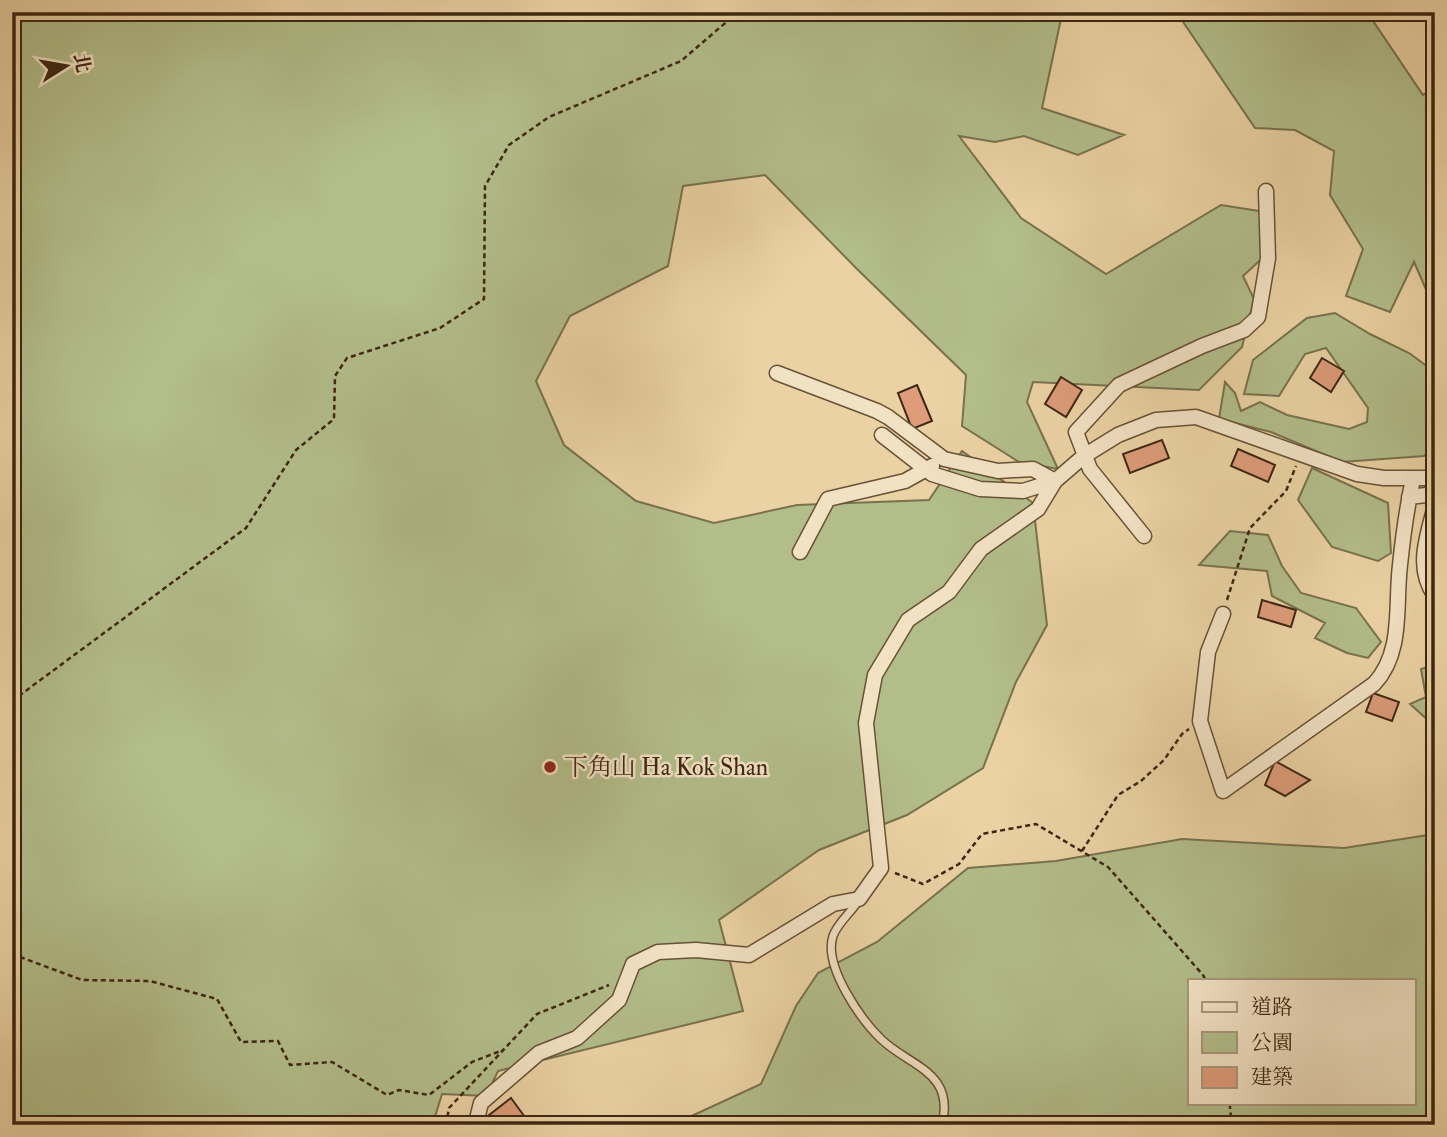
<svg xmlns="http://www.w3.org/2000/svg" width="1447" height="1137" font-family="'IM FELL Double Pica','Noto Serif TC',serif">
	<rect width="100%" height="100%" fill="#ebd2a4"/>
	<filter id="stains"><feTurbulence type="fractalNoise" baseFrequency=".00286" numOctaves="4"/><feColorMatrix values="0 0 0 0 .2 0 0 0 0 .09 0 0 0 0 .02 0 0 0 .5 -.17"/></filter>
	<radialGradient id="worn" r=".72"><stop offset=".6" stop-color="#630" stop-opacity="0"/><stop offset="1" stop-color="#630" stop-opacity=".3"/></radialGradient>
	<!-- green -->
	<path fill="#b2bd8a" stroke="#78724d" stroke-width="2" fill-rule="evenodd" d="M12,12h1355l56,83 12,-8v223l-21,-48 -24,50 -44,-16 17,-47 -33,-54 4,-44 -39,-21 -40,-2 -76,-112 -117,-2 -20,94 82,27 -46,20 -54,-19 -29,6 -36,-6 62,82 85,56 115,-69 51,8 -3,39 -26,24 11,23 -12,48 -43,43 -166,-8 -6,20 31,67 -39,-7 -57,-36 4,-51 -110,-107 -91,-93 -82,11 -15,80 -98,50 -34,65 28,64 72,56 78,22 83,-18 132,-5 33,-49 71,52 14,122 -31,57 -33,86 -76,47 -88,35 -100,70 24,91 -245,60 -12,25 -44,-2 -8,26 33,5h-455z
		M1335,313l35,21 39,19 26,19v74l-11,10 -82,6 -71,-30 -52,-13 6,-37 10,11 6,18 19,-9 27,13 62,14 18,-7 1,-14 -42,-60 -21,6 -26,42 -35,-2 9,-34 54,-42z
		M1312,468l76,35 3,50 -13,8 -46,-14 -34,-47z
		M1230,531l38,4 14,31 19,27 55,15 25,34 -13,16 -21,-5 -32,-15 10,-15 -53,-27 -5,-25 -68,-6z
		M1435,665v57h-5l-20,-18 16,-7 -5,-28z
		M1435,834v291h-763l89,-41 35,-78 22,-33 59,-31 91,-74 88,-7 126,-22 162,9zM1190,981h224v123h-224z"/>
	<!-- building -->
	<path fill="#de9c7a" stroke="#3d2610" stroke-width="2" d="M1322,358l22,13 -13,21 -21,-14z
		M1061,377l21,13 -16,27 -21,-13z
		M917,385l15,36 -20,8 -14,-36z
		M1162,440l7,18 -39,15 -7,-19z
		M1238,449l37,16 -7,17 -37,-16z
		M1262,600l34,10 -5,17 -33,-10z
		M1373,693l26,9 -7,19 -26,-9z
		M1275,761l35,19 -25,16 -20,-11z
		M511,1098l19,26 -42,1 -4,-6z"/>
	<g fill="none" stroke-linecap="round" stroke-linejoin="round">
		<!-- service casing -->
		<g stroke="#685135" stroke-width="10">
			<path id="service" d="M858,901c-7,12 -20,21 -25,35 -10,30 28,84 49,104 29,27 73,32 60,85"/>
		</g>
		<!-- minor casing -->
		<g stroke="#685135" stroke-width="17">
			<path id="minor" d="M777,373l100,38 11,6 56,42 54,12 35,-2 22,12
				M882,435l50,39 48,15 43,2 32,-10
				M1409,497l26,-3
				M1435,506c-8,31 -20,62 0,90
				M1144,536l-54,-67 -14,-37 43,-47 83,-39 42,-16 14,-13 10,-59 -2,-67
				M800,552l28,-53 77,-18 27,-15
				M1223,614l-15,38 -8,69 23,70 151,-107c30,-32 21,-79 26,-119 3,-29 7,-58 13,-86
				M477,1125l-1,-2 5,-20 58,-50 38,-15 42,-38 14,-36 25,-12 38,-2 53,5 84,-51 26,-5 22,-31 -15,-145 9,-48 33,-55 41,-28 32,-43 57,-40 17,-28 29,-25 34,-21 38,-15 40,-3 161,57 27,4h51"/>
		</g>
		<!-- path -->
		<path stroke="#3d2610" stroke-width="2.5" stroke-dasharray="5 3.5" stroke-linecap="butt" d="M1227,600l23,-72 36,-37 10,-25
			M12,701l234,-173 50,-78 38,-31 1,-43 12,-18 93,-30 44,-29 1,-113 24,-41 40,-28 132,-56 57,-49
			M1082,851l36,-56 23,-14 23,-21 18,-26 7,-5
			M895,873l28,11 36,-20 23,-30 54,-10 72,43 95,108 3,6
			M12,954l70,26 68,1 67,18 24,43 37,-1 12,24 42,-3 55,33 12,-5 30,5 43,-33 31,-12
			M1230,1104v7l3,14
			M446,1125l3,-17 88,-94 72,-29"/>
		<!-- service -->
		<use href="#service" stroke="#f2e2c4" stroke-width="7"/>
		<!-- minor -->
		<use href="#minor" stroke="#f2e2c4" stroke-width="14"/>
	</g>
	<!-- markers -->
	<circle fill="#8f2418" stroke="#f2e2c4" stroke-width="2.5" cx="550" cy="767" r="7"/>
	<g text-anchor="middle" dominant-baseline="central" stroke-width="5" stroke-linejoin="round" paint-order="stroke">
		<!-- poi labels -->
		<g font-size="24" fill="#3d2610" stroke="#f2e2c4" text-anchor="start">
			<text x="564" y="767">下角山 Ha Kok Shan</text>
		</g>
	</g>
	<!-- margin -->
	<rect width="1447" height="1137" fill="none" stroke="#ebd2a4" stroke-width="42"/>
	<rect x="14" y="14" width="1419" height="1109" fill="none" stroke="#3d2610" stroke-width="3.5"/>
	<rect x="21" y="21" width="1405" height="1095" fill="none" stroke="#3d2610" stroke-width="2"/>
	<!-- legend -->
	<rect x="1188" y="979" width="228" height="126" fill="#f2e2c4" stroke="#aa977c" stroke-width="2"/>
	<rect x="1202" y="1002" width="35" height="10" fill="#f2e2c4" stroke="#aa977c" stroke-width="2"/>
	<text x="1251" y="1014" font-size="21" fill="#3d2610">道路</text>
	<rect x="1202" y="1032" width="35" height="21" fill="#b2bd8a" stroke="#aa977c" stroke-width="2"/>
	<text x="1251" y="1050" font-size="21" fill="#3d2610">公園</text>
	<rect x="1202" y="1067" width="35" height="21" fill="#de9c7a" stroke="#aa977c" stroke-width="2"/>
	<text x="1251" y="1084" font-size="21" fill="#3d2610">建築</text>
	<!-- north arrow -->
	<g transform="translate(66 66) rotate(79)" stroke="#f2e2c4" stroke-width="5" paint-order="stroke">
	<path d="M0-5L12 26L0 18L-12 26Z" fill="#3d2610"/>
	<text y="-10" font-size="19" font-weight="bold" text-anchor="middle" fill="#3d2610">北</text>
	</g>
	<rect width="100%" height="100%" filter="url(#stains)"/>
	<rect width="100%" height="100%" fill="url(#worn)"/>
</svg>
